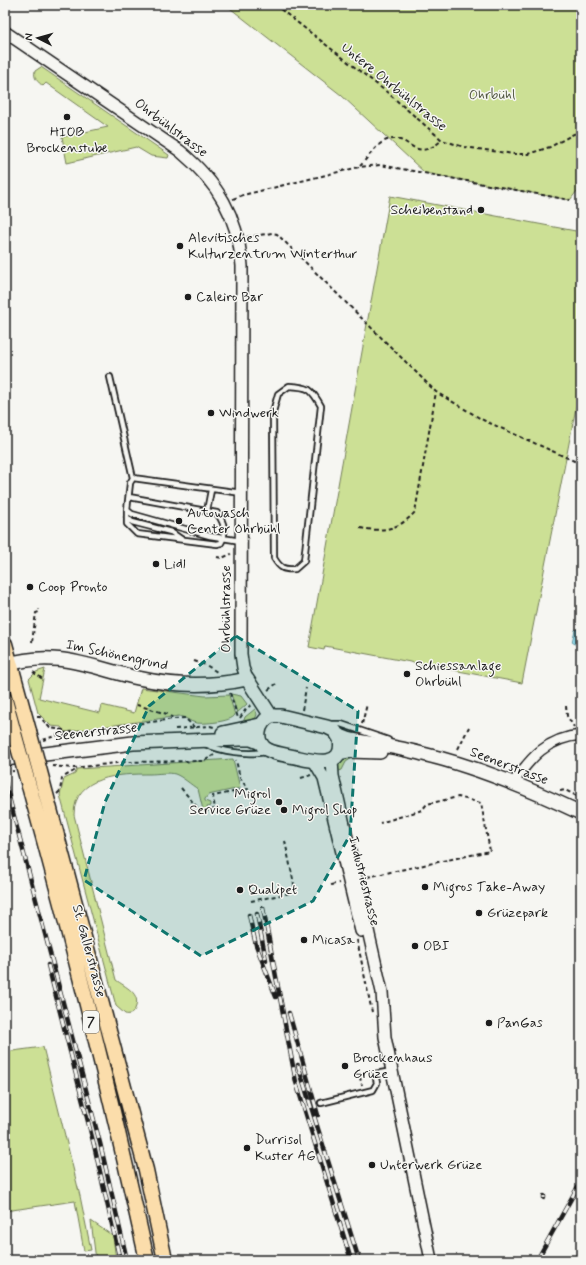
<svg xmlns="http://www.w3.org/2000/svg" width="586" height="1265" font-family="Mynerve,sans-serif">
	<rect width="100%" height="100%" fill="#f6f6f2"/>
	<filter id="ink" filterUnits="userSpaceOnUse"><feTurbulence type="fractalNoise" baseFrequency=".025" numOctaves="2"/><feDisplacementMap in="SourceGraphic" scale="8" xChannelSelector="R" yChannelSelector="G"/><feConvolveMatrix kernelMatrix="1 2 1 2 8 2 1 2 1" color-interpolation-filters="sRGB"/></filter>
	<g filter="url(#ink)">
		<!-- green -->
		<path fill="#cce095" stroke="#747e58" d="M226,5h355v187l-4,-1 -7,9 -145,-27 -84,-78z
			M41,67l128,88 -1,3 -17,-2 -15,-9 -69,16 -5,-26 46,-10 -62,-44 -3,3c-5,-4 -10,-8 -8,-15z
			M390,196l191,36v150l-59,301 -197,-37 -1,4 -15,-3z
			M45,669l-6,29 61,15 2,-8 32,8 7,-25 64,8 24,-1 6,20c-4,7 -31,9 -39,8 -6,-1 -10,-6 -17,-7l-114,16 -4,-5 -10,-1 -13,-13 -9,-34 7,-7z
			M231,694l10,2 6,8 -10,9z
			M255,709l2,5 -2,6 -13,6 3,-9z
			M355,756l-9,6 -4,8 -6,2c2,-12 7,-14 19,-16z
			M233,759l7,29 -32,7 -3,4v2l5,2v3l-3,1 1,2 -5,1 -5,-21c-7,-4 -15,-12 -23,-15 -7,-2 -18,0 -25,0 -30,0 -76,1 -76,41l42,165c9,7 26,13 19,29 -2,5 -6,6 -10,5l-9,-8 -56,-211 4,-16 11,-5 2,-5z
			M43,1047l37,149 11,54 -7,1 -9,-50 -70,10v-159z
			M91,1221l22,15 3,24h-20z"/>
		<!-- water -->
		<path fill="#91dff0" stroke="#62919b" d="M581,628v20l-9,-6 3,-12z"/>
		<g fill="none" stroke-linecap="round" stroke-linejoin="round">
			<!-- service casing -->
			<g stroke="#1c1c1c" stroke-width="8">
				<path id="service" d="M110,377l23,101 109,15
					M289,386c20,1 22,2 32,20l-17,155 -9,8c-12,1 -15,-1 -21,-11l-1,-146 5,-18z
					M133,478l-3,5 -3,27 5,4 78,22 31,5
					M127,510v14l10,10 80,10 4,-1c6,-10 3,-21 -4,-30l-88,-16
					M207,511l4,-21
					M127,517l5,5 39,10 10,7
					M330,724h11l47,16
					M205,744c18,8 41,11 61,8
					M321,1103l52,-13 4,-7 -2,-9 17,-3"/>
			</g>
			<!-- minor casing -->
			<g stroke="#1c1c1c" stroke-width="12">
				<path id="minor" d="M513,783c18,-26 34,-45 68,-48"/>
			</g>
			<!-- tertiary casing -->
			<g stroke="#1c1c1c" stroke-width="14">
				<path id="tertiary" d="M5,32l175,119c38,32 58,65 62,115l-1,388 2,14 4,11
					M332,760l1,16 49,216 3,45 46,223
					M314,761l10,17 37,153"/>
			</g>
			<!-- secondary casing -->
			<g stroke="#1c1c1c" stroke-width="16">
				<path id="secondary" d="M5,665c51,-16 85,2 133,13 36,8 73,9 109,1l24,37
					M271,716h10l46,11 8,4 5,8c5,31 -27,22 -45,18 -8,-2 -19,-3 -27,-7 -15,-8 -10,-28 3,-34z
					M223,733l37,-8
					M338,735l10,4c25,5 51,8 75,15 55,13 107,35 158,59
					M339,753l10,-2 31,1
					M5,759l128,-16 107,-4h11l10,4"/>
			</g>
			<!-- primary casing -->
			<g stroke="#1c1c1c" stroke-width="17">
				<path id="primary" d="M5,644l24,87
					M5,700l9,33
					M43,783l103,387 19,90
					M29,786c44,157 83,315 118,474"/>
			</g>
			<!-- path -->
			<path stroke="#1c1c1c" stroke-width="2" stroke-dasharray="4 3" stroke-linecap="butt" d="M275,5l113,88 54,47 22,7 50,7h14l22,-7 31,-17
				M360,166c7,-7 17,-23 27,-26 24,-7 26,25 55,0
				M233,199l10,-4 116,-28 21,-2 190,35
				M247,237l25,-4 5,1 159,158 47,28 98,44
				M360,528c22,4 39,2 55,-16l21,-120
				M217,557l5,1 9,-4
				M32,642l4,-29 3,-1v-3
				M194,661l12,4 11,7
				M33,672l11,8
				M268,690l8,-6
				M230,693l8,25
				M137,705l30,9 6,4
				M566,706l1,10 7,11
				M302,710l4,-22
				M37,717h3l10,11 13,2 2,10
				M240,718l6,-9 5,-4
				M362,724l5,-20
				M175,729l35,-3 4,1
				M43,740l21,-7 110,-14 11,-1 9,9
				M458,749l11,-22
				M52,766l22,2 51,-6 79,-1 10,-6
				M5,772l9,-1
				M301,778l10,-3
				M181,788l20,24 14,-3 -2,-13 35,-7 -8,-11 -4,-18
				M560,791l5,-1 16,8
				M57,794l3,-3 2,-13 12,-7v-3
				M285,841l10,48
				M367,877l123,-26 -9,-48 -23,-6 -31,7 -5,6 -42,13
				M331,885l8,-2
				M251,901l39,-8
				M357,940l15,72
				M358,1070l4,15"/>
			<!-- service -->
			<use href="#service" stroke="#f6f6f2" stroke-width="4.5"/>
			<!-- minor -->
			<use href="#minor" stroke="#f6f6f2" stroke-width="9"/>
			<!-- tertiary -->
			<use href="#tertiary" stroke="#f6f6f2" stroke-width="11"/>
			<!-- secondary -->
			<use href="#secondary" stroke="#f6f6f2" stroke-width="13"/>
			<!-- primary -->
			<use href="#primary" stroke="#fbddab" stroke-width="14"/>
			<!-- rail casing -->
			<g stroke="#1c1c1c" stroke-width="4.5">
				<path id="rail" d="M5,782l95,361 27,117
					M263,908l33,174 55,178
					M257,914l9,46
					M249,915l7,30 20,52
					M48,965l46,180 26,115
					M289,1013l29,102
					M298,1065l61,195
					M544,1198v-2
					M537,1260l44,-79"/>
			</g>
			<!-- rail -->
			<use href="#rail" stroke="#f6f6f2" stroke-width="3" stroke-dasharray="9" stroke-linecap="butt"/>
			<!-- primary-bridge casing -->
			<g stroke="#1c1c1c" stroke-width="17" stroke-linecap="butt">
				<path id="primary-bridge" d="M29,731l14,52
					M14,733l15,53"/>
			</g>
			<!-- primary-bridge -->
			<use href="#primary-bridge" stroke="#fbddab" stroke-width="14"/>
		</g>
	</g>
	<!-- marked area -->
	<path fill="#0f766e" fill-opacity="0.2" stroke="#0f766e" stroke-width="3" stroke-dasharray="8 5" stroke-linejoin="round" d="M236,636l122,75 -8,124 -37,66 -112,55 -117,-76 21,-78 44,-96z"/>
	<!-- markers -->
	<g fill="#1c1c1c" stroke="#f6f6f2" stroke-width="1.5">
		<circle cx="67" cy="117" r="4"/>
		<circle cx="481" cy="210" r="4"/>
		<circle cx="180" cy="246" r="4"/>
		<circle cx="188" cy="297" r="4"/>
		<circle cx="211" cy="413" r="4"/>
		<circle cx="179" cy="521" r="4"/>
		<circle cx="156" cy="564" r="4"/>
		<circle cx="30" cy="587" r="4"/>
		<circle cx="407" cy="674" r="4"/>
		<circle cx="279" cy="802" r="4"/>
		<circle cx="284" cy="810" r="4"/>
		<circle cx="425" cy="887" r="4"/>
		<circle cx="240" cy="890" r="4"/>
		<circle cx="479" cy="913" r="4"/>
		<circle cx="304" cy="940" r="4"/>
		<circle cx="415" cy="946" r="4"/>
		<circle cx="489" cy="1023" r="4"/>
		<circle cx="345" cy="1066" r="4"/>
		<circle cx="247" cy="1148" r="4"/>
		<circle cx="372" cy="1165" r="4"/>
	</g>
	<g text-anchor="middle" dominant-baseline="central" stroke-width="3" stroke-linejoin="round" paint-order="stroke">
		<!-- shield labels -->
		<rect fill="#f6f6f2" stroke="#5d5d5c" stroke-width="1" x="83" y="1011" width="16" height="22" rx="3"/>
		<g font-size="13" font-weight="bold" fill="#1c1c1c">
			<text x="91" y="1022">7</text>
		</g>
		<!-- street labels -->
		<g font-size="14" fill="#1c1c1c" stroke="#f6f6f2">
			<text transform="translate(394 87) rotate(39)">Untere Ohrbühlstrasse</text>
			<text transform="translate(171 128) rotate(37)">Ohrbühlstrasse</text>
			<text transform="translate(226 609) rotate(-90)">Ohrbühlstrasse</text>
			<text transform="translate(117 655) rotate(12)">Im Schönengrund</text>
			<text transform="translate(96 732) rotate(-6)">Seenerstrasse</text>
			<text transform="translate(509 766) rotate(21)">Seenerstrasse</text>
			<text transform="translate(364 881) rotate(76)">Industriestrasse</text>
			<text transform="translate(89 951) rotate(75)">St. Gallerstrasse</text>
		</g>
		<!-- park labels -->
		<g font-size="14" fill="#515740" stroke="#f6f6f2">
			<text x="492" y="95">Ohrbühl</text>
		</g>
		<!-- poi labels -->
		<g font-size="14" fill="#1c1c1c" stroke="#f6f6f2" text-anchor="start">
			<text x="67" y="132" text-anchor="middle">HIOB<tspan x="67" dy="16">Brockenstube</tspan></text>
			<text x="473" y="210" text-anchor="end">Scheibenstand</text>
			<text x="188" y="238">Alevitisches<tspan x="188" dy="16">Kulturzentrum Winterthur</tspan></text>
			<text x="196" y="297">Caleiro Bar</text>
			<text x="219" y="413">Windwerk</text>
			<text x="187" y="513">Autowasch<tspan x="187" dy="16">Center Ohrbühl</tspan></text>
			<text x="164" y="564">Lidl</text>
			<text x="38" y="587">Coop Pronto</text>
			<text x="415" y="666">Schiessanlage<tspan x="415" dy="16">Ohrbühl</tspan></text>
			<text x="271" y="794" text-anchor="end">Migrol<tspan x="271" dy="16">Service Grüze</tspan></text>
			<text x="292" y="810">Migrol Shop</text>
			<text x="433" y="887">Migros Take-Away</text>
			<text x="248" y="890">Qualipet</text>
			<text x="487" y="913">Grüzepark</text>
			<text x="312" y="940">Micasa</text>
			<text x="423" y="946">OBI</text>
			<text x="497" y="1023">PanGas</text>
			<text x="353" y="1058">Brockenhaus<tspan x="353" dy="16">Grüze</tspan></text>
			<text x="255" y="1140">Durrisol<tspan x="255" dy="16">Kuster AG</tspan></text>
			<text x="380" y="1165">Unterwerk Grüze</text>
		</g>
	</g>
	<!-- margin -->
	<rect width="586" height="1265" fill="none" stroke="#f6f6f2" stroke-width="20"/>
	<rect x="10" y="10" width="566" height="1245" fill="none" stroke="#1c1c1c" stroke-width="1.5" filter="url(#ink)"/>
	<!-- north arrow -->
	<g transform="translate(38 38) rotate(276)" stroke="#f6f6f2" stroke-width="3" paint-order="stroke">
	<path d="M0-3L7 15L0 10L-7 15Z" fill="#1c1c1c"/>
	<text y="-6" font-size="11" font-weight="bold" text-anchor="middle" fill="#1c1c1c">N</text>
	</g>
</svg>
